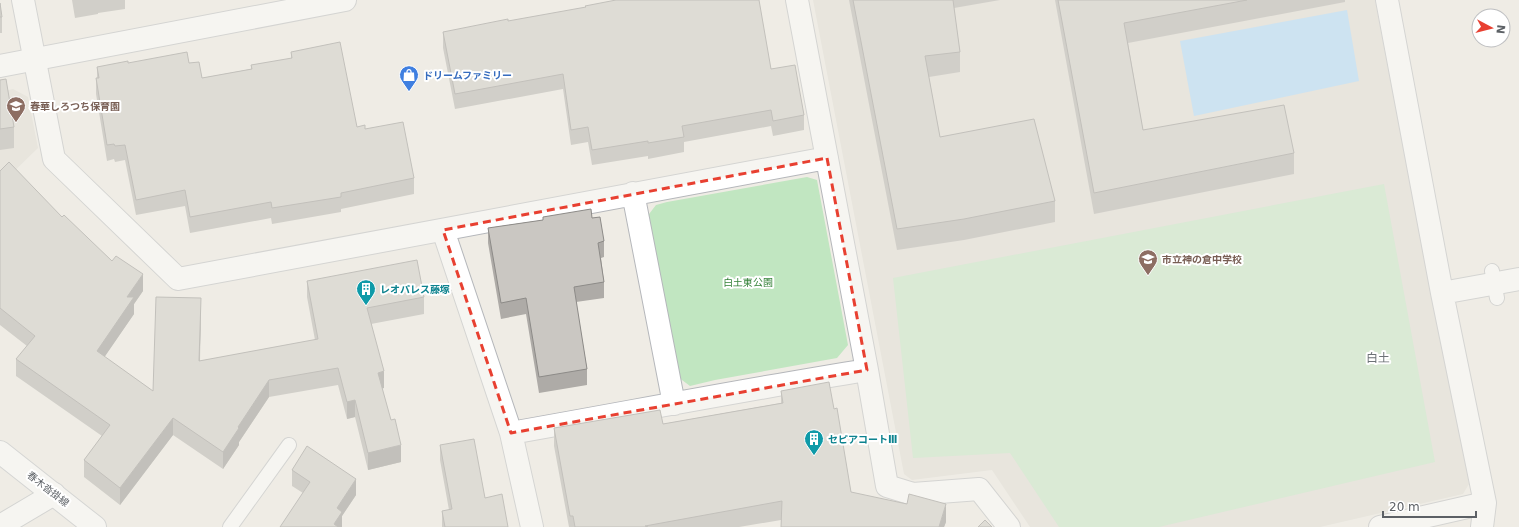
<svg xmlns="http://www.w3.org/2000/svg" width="1519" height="527" font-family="'DejaVu Sans','Noto Sans JP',sans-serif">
	<rect width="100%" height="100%" fill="#efece5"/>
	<!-- education -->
	<path fill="#dfdbd3" d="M813,0h562l29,152 54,264 11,68 -6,10 -143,33h-290l-38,-57 -80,10 -8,-6z
		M13,89l15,8 10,51 -38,37v-93z"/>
	<!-- green -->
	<path fill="#c1e6c1" d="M807,177l10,3 31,165 -11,13 -122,22 -25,6 -12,-9 -32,-159 10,-13 11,-3z
		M1384,184l51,278 -276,65h-100l-49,-74 -97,5 -20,-180z"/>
	<!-- water -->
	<path fill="#a5d7fe" d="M1347,10l12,71 -165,35 -14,-75z"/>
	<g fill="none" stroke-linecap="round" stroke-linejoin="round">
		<!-- service casing -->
		<g stroke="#b5b7bb" stroke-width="16">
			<path id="service" d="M1492,271l5,27
				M230,527l59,-82"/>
		</g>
		<!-- minor casing -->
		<g stroke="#b5b7bb" stroke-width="24">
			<path id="minor" d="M23,0l31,159 124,120 649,-121
				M797,0l70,370 20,116 26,8 66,-5 30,38
				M1387,0l55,293 43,210 -3,24
				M633,193l41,211
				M443,230l68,203c119,-21 237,-44 356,-63
				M1442,293l77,-14
				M511,433l21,94
				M0,526l54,-32
				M1380,527l105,-24"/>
		</g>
		<!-- tertiary casing -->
		<g stroke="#b5b7bb" stroke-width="24">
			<path id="tertiary" d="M0,66l345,-66"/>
		</g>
		<!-- secondary casing -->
		<g stroke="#b6b9be" stroke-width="24">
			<path id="secondary" d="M0,452l95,75"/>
		</g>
		<!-- service -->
		<use href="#service" stroke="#fff" stroke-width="14"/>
		<!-- minor -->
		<use href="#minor" stroke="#fff" stroke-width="22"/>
		<!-- tertiary -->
		<use href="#tertiary" stroke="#fff" stroke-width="22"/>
		<!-- secondary -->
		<use href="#secondary" stroke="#fff" stroke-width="22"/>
	</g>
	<!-- wall -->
	<path fill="#aeaba7" d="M72,0h53v9l-27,4v1l-23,4z
		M849,0h151l-46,8 6,44v20l-31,5 11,60 115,64v21l-91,18 -67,10z
		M1055,0h290v2l-217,41 15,87 151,23v21l-200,40z
		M0,3l2,14v16h-2z
		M508,21l263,48 33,46v15l-31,6 -2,-10 -87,16v10l-36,7v-3l-56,9 -4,-23 -17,3 -8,-56 -108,20 -12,-61v-16z
		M291,52l66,75 8,2 49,49v16l-73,15v3l-69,12 -1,-6 -81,15 -5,-27 -49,9 -11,-55 -10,2 -1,-3 -7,2 -11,-67v-16h1v-11l31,-4h61l13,15 49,-9v-4l40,-6z
		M0,80l14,47v21l-14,2z
		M0,171l62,46 81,74 -9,13v10l-30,43 49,34 48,-76 -1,46 115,-21 -8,-43v-16l117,16v17l-53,10 13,64h-2l19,74 -33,8 -13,-53 -8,2 -9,-34 -69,12 -30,45v3l-16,24 -50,-34 -53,70 -36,-28v-17l18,-24 -86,-60v-17l11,-13 -27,-21z
		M543,217l49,1 12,23v16l-3,1 3,24v16l-28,4 11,67v16l-48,8 -13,-79 -25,5 -13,-76v-15l55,-8z
		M781,391l53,18 17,83 95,30 -2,5h-163v-7l-42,7h-170l-15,-81v-18l109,-4 118,-21z
		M440,445l45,53 23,29h-66v-16l7,-1 -9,-50z
		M292,470l64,25 -14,21v11l-39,-34 -11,-7z"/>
	<!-- shaded-wall -->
	<path fill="#8d8b88" d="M143,274v17l-9,13v10l-37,54v-17l30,-54z
		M201,298v17l-2,63v-17z
		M384,371v17l-6,2v-17z
		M269,380v17l-30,45v3l-16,24v-17l15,-25z
		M355,400v17l-8,2v-17z
		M173,418v17l-53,70v-17z
		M401,445v17l-33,8v-17z
		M356,479v16l-14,21v11h-8l3,-19z
		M946,504v18l-2,5h-5z"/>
	<!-- building -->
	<path fill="#cac7c2" stroke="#8d8b88" d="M616,0h143l12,69 24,-4 9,50 -31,6 -2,-11 -89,16 2,11 -36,6v-2l-56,9 -4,-23 -17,3 -8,-56 -108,20 -12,-62 65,-13v2l78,-14 -1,-1z
		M853,0h100l7,52 -35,4 15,81 94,-18 21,82 -91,18 -67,10z
		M1058,0h189l-123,23 19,107 141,-25 10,48 -200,40z
		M0,3l2,14h-2z
		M340,42l17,85 8,-2v4l38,-7 11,56 -73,15v4l-69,11 -1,-6 -81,15 -5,-27 -49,10 -11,-55 -10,1 -1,-2 -7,1 -11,-67h3l-2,-11 31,-6v2l59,-11 2,11 10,-1 3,16 50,-9 -1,-4 41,-7 -1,-6z
		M6,79l8,48 -14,2v-49z
		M9,162l53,55 2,-2 48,46 4,-5 27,18 -16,23h7l-37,54 56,40 3,-94 45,1 -2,63 119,-22 -11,-58 110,-21 7,37 -57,11 17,63 -6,2 13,47 4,-1 6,26 -33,8 -13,-53 -8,2 -9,-34 -69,12 -31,47 1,1 -16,24 -50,-34 -53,70 -36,-28 26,-35 -94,-66 19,-23 -35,-28v-137z
		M591,209l1,9 8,-1 4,24 -6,2 6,39 -30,5 13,82 -48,8 -13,-79 -25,5 -13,-75 55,-8v-3z
		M829,382l5,27 3,-1 14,84 56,12 2,-10 37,10 -7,23h-158l1,-26 -137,25 3,1h-73l-2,-11h-3l-16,-88 106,-18 3,14 120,-21 -2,-12z
		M474,439l11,59 17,-4 6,33h-63l-3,-16 10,-2 -12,-64z
		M307,446l49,33 -19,29 5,4 -8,12 4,3h-58l30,-45 -18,-12z
		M985,520l7,7h-14z"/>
	<!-- marked area -->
	<path d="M0 0H1519V527H0ZM827,158l40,212 -356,63 -68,-203z" fill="#efece5" fill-opacity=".55" fill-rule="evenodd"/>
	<path fill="none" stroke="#e84031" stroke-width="3" stroke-dasharray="8 5" stroke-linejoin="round" d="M827,158l40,212 -356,63 -68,-203z"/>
	<!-- icons -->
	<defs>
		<g id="shop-pin" transform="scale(1)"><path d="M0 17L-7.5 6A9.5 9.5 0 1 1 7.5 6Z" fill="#3f7fe0" stroke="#fff"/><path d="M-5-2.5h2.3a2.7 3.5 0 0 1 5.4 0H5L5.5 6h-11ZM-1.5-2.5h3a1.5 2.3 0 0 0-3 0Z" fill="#fff"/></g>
		<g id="school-pin" transform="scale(1)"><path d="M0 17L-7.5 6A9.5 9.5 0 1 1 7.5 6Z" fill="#8d6e63" stroke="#fff"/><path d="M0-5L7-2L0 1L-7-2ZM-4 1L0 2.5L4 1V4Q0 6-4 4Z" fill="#fff"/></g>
		<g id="building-pin" transform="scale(1)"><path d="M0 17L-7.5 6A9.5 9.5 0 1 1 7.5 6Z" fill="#0f9aa8" stroke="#fff"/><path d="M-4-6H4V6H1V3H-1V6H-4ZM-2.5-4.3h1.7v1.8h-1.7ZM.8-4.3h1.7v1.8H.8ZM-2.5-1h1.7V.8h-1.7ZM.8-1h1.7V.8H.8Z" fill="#fff"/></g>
	</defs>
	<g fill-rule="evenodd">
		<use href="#shop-pin" x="409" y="75"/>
		<use href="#school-pin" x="16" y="106"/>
		<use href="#school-pin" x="1148" y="259"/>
		<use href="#building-pin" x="366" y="289"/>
		<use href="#building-pin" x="814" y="439"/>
	</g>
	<g text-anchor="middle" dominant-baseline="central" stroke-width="4" stroke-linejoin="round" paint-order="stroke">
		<!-- shop labels -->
		<g font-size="10" font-weight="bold" fill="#366cbe" stroke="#fff" text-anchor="start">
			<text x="423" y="75">ドリームファミリー</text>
		</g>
		<!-- education labels -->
		<g font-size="10" font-weight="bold" fill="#785e54" stroke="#fff" text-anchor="start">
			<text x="30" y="106">春華しろつち保育園</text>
			<text x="1162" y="259">市立神の倉中学校</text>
		</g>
		<!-- park labels -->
		<g font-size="10" fill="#358339" stroke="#fff">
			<text x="748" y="282">白土東公園</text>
		</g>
		<!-- culture labels -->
		<g font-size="10" font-weight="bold" fill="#0d838f" stroke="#fff" text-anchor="start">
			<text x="380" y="289">レオパレス藤塚</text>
			<text x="828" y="439">セピアコートⅢ</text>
		</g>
		<!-- street labels -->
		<g font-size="10" fill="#5c6065" stroke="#fff">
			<text transform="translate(48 489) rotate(38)">春木沓掛線</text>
		</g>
		<!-- quarter labels -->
		<g font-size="12" fill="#6d7277" stroke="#fff">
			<text x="1378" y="358">白土</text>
		</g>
	</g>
	<!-- north arrow -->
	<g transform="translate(1491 28) rotate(97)"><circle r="19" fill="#ffffff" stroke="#bebfc1"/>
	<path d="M0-3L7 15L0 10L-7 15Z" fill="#e84031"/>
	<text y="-6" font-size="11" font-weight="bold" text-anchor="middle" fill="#5c6065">N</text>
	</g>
	<!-- scale -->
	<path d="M1383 511v6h93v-6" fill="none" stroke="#5c6065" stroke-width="2"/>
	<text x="1389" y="511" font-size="12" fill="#5c6065" stroke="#ffffff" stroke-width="3" paint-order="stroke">20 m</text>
</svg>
